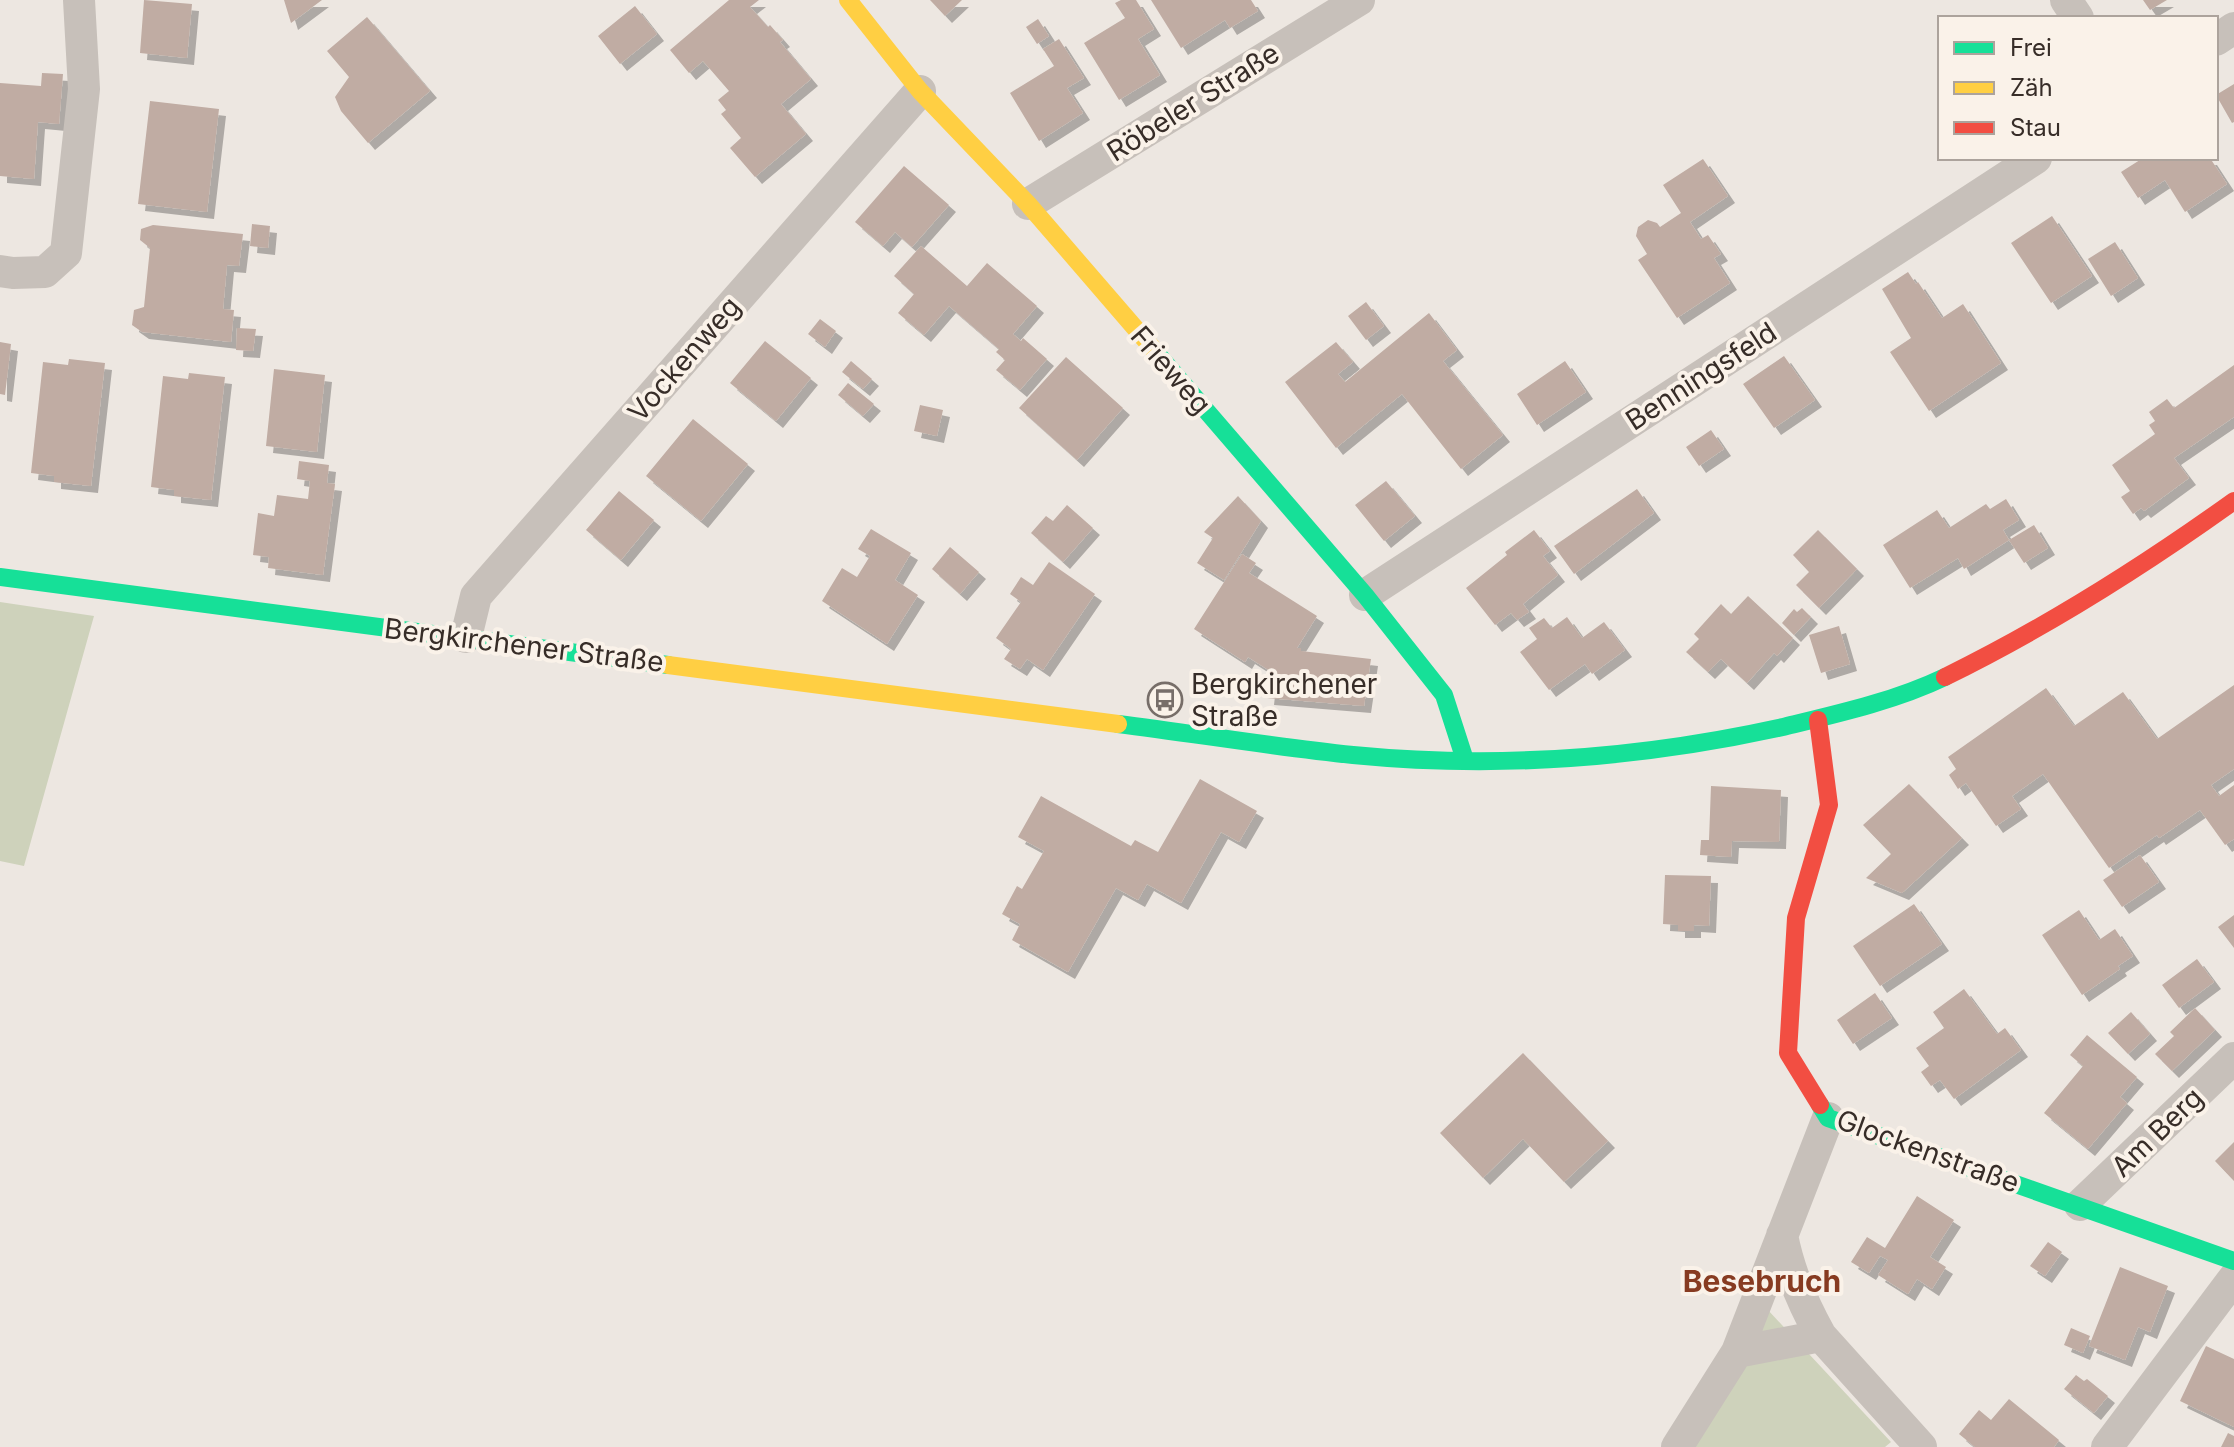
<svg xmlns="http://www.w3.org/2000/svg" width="2234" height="1447" font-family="Inter,sans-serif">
	<defs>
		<filter id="shadow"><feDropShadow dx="7" dy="7" stdDeviation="0" flood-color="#0004"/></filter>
	</defs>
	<rect width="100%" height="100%" fill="#ede7e1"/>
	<!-- green -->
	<path fill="#ced2bb" d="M0,602l94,14 -70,250 -24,-5z
		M1754,1295l137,147 -6,5h-219z"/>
	<!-- building -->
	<path fill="#c0aca3" filter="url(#shadow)" d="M144,0l48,4 -5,54 -47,-5z
		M284,0h38l-31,23z
		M729,0h30l-9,7 18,20 2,-2 13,15 -3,2 31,37 -30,25 25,30 -51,43 -25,-29 11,-10 -20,-24 5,-4 -8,-10 11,-9 -26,-30 -14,12 -19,-23z
		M930,0h32l-17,16z
		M1121,0h15l18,29 -16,10 22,36 -41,25 -35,-57 41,-25 -10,-15z
		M1151,0h100l7,11 -28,17 -5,-8 -44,28z
		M2143,0h24l-17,10z
		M635,6l22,28 -37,30 -22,-28z
		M367,17l63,74 -62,52 -27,-32 -6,-14 14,-20 -22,-26z
		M1038,19l11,17 -12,8 -11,-17z
		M1059,39l25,39 -17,10 16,25 -44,28 -29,-48 44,-27 -11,-17z
		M42,73l21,1 -4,50 -21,-2 -4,57 -34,-3v-93l41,3z
		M2234,84v38l-2,1 -16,-28z
		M150,101l69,8 -12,103 -69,-8z
		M2143,158h67l17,26 -42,28 -20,-32 -27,18 -17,-26z
		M1703,159l25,37 -38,26 11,17 7,-4 13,19 -7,4 16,25 -53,35 -39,-58 9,-6 -11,-18 2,-9 10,-7 9,3 3,4 21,-14 -18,-28z
		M904,166l45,39 -37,42 -17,-15 -12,14 -28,-24z
		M2052,216l40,60 -41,27 -40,-60z
		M252,224l18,2 -2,22 -18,-2z
		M153,225l90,9 -4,32 -12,-1 -4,44 11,1 -3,32 -89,-10 -10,-7 2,-15 10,-3 6,-59 -10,-8 1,-11z
		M2115,242l23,36 -27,18 -23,-37z
		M921,246l46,40 20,-23 50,43 -24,28 8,7 2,-3 24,21 -27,31 -24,-20 9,-10 -9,-8 3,-3 -50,-43 -25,29 -26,-22 16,-19 -20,-18z
		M1908,272l8,12 2,-2 24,36 21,-14 38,59 -72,48 -39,-59 21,-14 -29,-49z
		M1366,302l18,24 -18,14 -18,-24z
		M1429,313l28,37 -14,11 60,74 -42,34 -59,-75 -66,54 -51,-66 51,-40 17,20 -15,12 7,8z
		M820,319l16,12 -11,16 -17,-13z
		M237,328l19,1 -3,22 -17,-1z
		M765,341l46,37 -35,43 -46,-38z
		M0,342l11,2 -6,51 -5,-1z
		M1784,356l31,44 -41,28 -31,-44z
		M1066,357l57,51 -46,52 -58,-52z
		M69,359l36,4 -14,123 -37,-4v-6l-23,-3 12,-111 25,3z
		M851,361l21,18 -9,10 -21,-17z
		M1565,361l21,31 -49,33 -20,-31z
		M2234,365v52l-60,41 15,20 -45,33 -3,-3 -8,6 -12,-17 9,-6 -18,-26 43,-31 -6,-9 6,-4 -6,-9 18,-13 7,9z
		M274,369l51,6 -8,77 -51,-6z
		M189,373l36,4 -14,123 -37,-4v-6l-23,-3 12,-111 25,3z
		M848,383l26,21 -11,12 -25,-21z
		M920,405l23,5 -6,26 -23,-5z
		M693,419l55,45 -47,57 -55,-45z
		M1711,430l13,19 -25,17 -13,-19z
		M299,461l30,4 -2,18 8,1 -12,91 -55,-7 1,-11 -16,-2 5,-42 16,3 3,-21 31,4 2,-18 -13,-2z
		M1386,481l29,35 -31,25 -29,-36z
		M1637,489l17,24 -80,61 -20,-28z
		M619,491l35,29 -33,40 -35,-30z
		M1238,496l23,25 -37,59 -27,-17 16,-25 -9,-6z
		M2006,499l13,21 -16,10 6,10 25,-15 14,23 -24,15 -15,-23 -45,29 -6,-11 -48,30 -27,-43 54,-35 12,18 37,-24 4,5z
		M1067,505l26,23 -30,34 -32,-29 15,-17 7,5z
		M871,529l40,24 -16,27 23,15 -31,49 -65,-43 20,-33 15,9 13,-21 -12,-7z
		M1534,530l16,21 -7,5 15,19 -35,29 6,8 -12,8 -6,-7 -16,12 -29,-37 41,-33 -2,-3z
		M1818,530l39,39 -38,39 -23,-23 13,-13 -16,-17z
		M950,547l29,25 -19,22 -28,-25z
		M1242,554l14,9 -7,10 68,43 -20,32h4v3l70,8 -7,47 -97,-8 3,-27 -22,-14 -3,5 -51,-33z
		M1049,562l46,32 -52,76 -16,-11 -7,10 -16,-10 7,-10 -15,-11 25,-36 -11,-8 11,-17 12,8z
		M1748,596l45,42 -16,18 -3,-3 -27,30 -26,-24 -13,13 -22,-20 13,-13 -5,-5 27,-30 10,10z
		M1802,608l9,9 -17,18 -12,-12 12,-14 3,3z
		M1567,617l15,21 22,-16 21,28 -33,24 -7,-10 -36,26 -29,-38 17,-13 -8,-11 15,-10 8,10z
		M1839,626l11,38 -29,9 -12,-38z
		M2234,685v84l-23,16 8,11 15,-11v54l-9,6 -25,-35 -41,28 -2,-3 -48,33 -66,-94 -31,22 9,13 -25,17 -30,-43 -8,6 -9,-14 7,-6 -8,-12 98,-69 28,38 49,-34 34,47z
		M1200,779l57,32 -18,31 -18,-10 -40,71 -34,-19 -9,16 -22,-12 -48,84 -56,-32 8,-16 -18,-10 15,-28 5,3 22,-38 -26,-14 23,-41 90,50 4,-6 23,12z
		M1909,784l53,54 -60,55 -36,-15 25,-24 -28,-29z
		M1711,786l70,4 -2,52 -47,-1 -1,16 -31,-2 1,-15h8z
		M2140,855l19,27 -37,25 -19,-27z
		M1665,875l46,1 -2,50 -15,-1v6h-16v-6l-15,-1z
		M1914,904l28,40 -62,42 -27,-40z
		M2079,910l20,30 16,-11 18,27 -15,10 2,3 -38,26 -40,-60z
		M2234,915v33l-16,-21z
		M2197,959l17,23 -35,26 -17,-23z
		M1964,989l33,45 8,-6 16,22 -67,49 -14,-19 -9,6 -10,-14 8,-6 -13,-18 28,-20 -11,-16z
		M1875,993l17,25 -39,26 -16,-24z
		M2195,1008l20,22 -43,41 -17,-17 19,-18 -4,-4z
		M2131,1012l19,22 -22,20 -20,-21z
		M2087,1035l50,42 -17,20 7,6 -39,46 -44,-36 39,-47 -13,-11z
		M1523,1053l85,88 -44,41 -41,-43 -40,39 -43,-45z
		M2234,1142v39l-19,-20z
		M1917,1196l37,24 -24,37 16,10 -14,22 -15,-10 -9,15 -30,-19 10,-15 -8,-4 -11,17 -18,-11 16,-25 18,11z
		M2048,1242l14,10 -17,24 -15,-10z
		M2120,1267l48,19 -18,46 -12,-5 -13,33 -36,-14z
		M2071,1328l19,8 -7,17 -19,-8z
		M2206,1346l28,13v68l-54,-26z
		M2076,1375l8,6 3,-2 21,17 -14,17 -30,-24z
		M2009,1399l50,41 -5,7h-79l-16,-13 20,-24 12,10z
		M2228,1433l6,3v11h-13z"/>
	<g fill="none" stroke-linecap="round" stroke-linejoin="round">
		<!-- street -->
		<path stroke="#c7c0ba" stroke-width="32" d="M2066,0l12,18
			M2216,40l18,-12
			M1028,204l331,-204
			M0,271l13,2 32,-1 21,-19 18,-164 -5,-89
			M1365,595l671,-437
			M466,637l10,-41 444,-505
			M2080,1205l154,-147
			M1782,1235c7,37 21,69 39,101
			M1737,1352l84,-16 100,111
			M1677,1447l60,-95 91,-234
			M2107,1447l127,-169"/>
		<!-- fast -->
		<path stroke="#16e098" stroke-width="18" d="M1154,350l211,245 79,100 21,65
			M0,577l668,88
			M1118,724c79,10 157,23 235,31 143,14 290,3 430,-28 54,-13 112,-26 162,-50
			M1820,1105l8,13 406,143"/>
		<!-- slow -->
		<path stroke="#ffcf43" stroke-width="18" d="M848,0l72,91 108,113 126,146
			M668,665l450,59"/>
		<!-- jam -->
		<path stroke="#f24e42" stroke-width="18" d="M1945,677c102,-50 197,-110 289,-176
			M1818,720l11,85 -33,113 -8,135 32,52"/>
	</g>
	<!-- icons -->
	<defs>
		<g id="bus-ring" transform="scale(1.8)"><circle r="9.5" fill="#faf2e9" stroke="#776e69" stroke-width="1.5"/><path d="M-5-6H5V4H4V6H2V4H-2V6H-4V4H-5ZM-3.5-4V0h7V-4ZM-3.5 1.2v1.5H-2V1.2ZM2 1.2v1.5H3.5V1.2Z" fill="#776e69"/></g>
	</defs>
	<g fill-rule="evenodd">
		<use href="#bus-ring" x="1165" y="700"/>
	</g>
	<g text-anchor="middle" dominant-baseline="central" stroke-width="8" stroke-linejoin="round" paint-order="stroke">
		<!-- street labels -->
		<g font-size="28" fill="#372d28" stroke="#faf2e9">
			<text transform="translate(1193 102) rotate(-32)">Röbeler Straße</text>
			<text transform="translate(684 359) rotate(-49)">Vockenweg</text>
			<text transform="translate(1171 370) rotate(49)">Frieweg</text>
			<text transform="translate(1701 376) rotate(-33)">Benningsfeld</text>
			<text transform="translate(524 645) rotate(7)">Bergkirchener Straße</text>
			<text transform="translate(2157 1132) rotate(-44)">Am Berg</text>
			<text transform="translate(1928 1151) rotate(20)">Glockenstraße</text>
		</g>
		<!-- poi labels -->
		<g font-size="28" fill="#372d28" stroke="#faf2e9" text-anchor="start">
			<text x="1191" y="684">Bergkirchener<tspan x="1191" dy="32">Straße</tspan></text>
		</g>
		<!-- neighbourhood labels -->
		<g font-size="30" font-weight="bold" fill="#873b21" stroke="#faf2e9">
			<text x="1762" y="1281">Besebruch</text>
		</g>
	</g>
	<!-- legend -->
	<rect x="1938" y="16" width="280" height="144" fill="#faf2e9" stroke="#aca39c" stroke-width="2"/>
	<rect x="1954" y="42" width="40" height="12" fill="#16e098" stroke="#aca39c" stroke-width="2"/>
	<text x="2010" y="56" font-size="24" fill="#372d28">Frei</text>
	<rect x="1954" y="82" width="40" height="12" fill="#ffcf43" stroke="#aca39c" stroke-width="2"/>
	<text x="2010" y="96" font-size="24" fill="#372d28">Zäh</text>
	<rect x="1954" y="122" width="40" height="12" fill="#f24e42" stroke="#aca39c" stroke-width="2"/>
	<text x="2010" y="136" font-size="24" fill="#372d28">Stau</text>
</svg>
